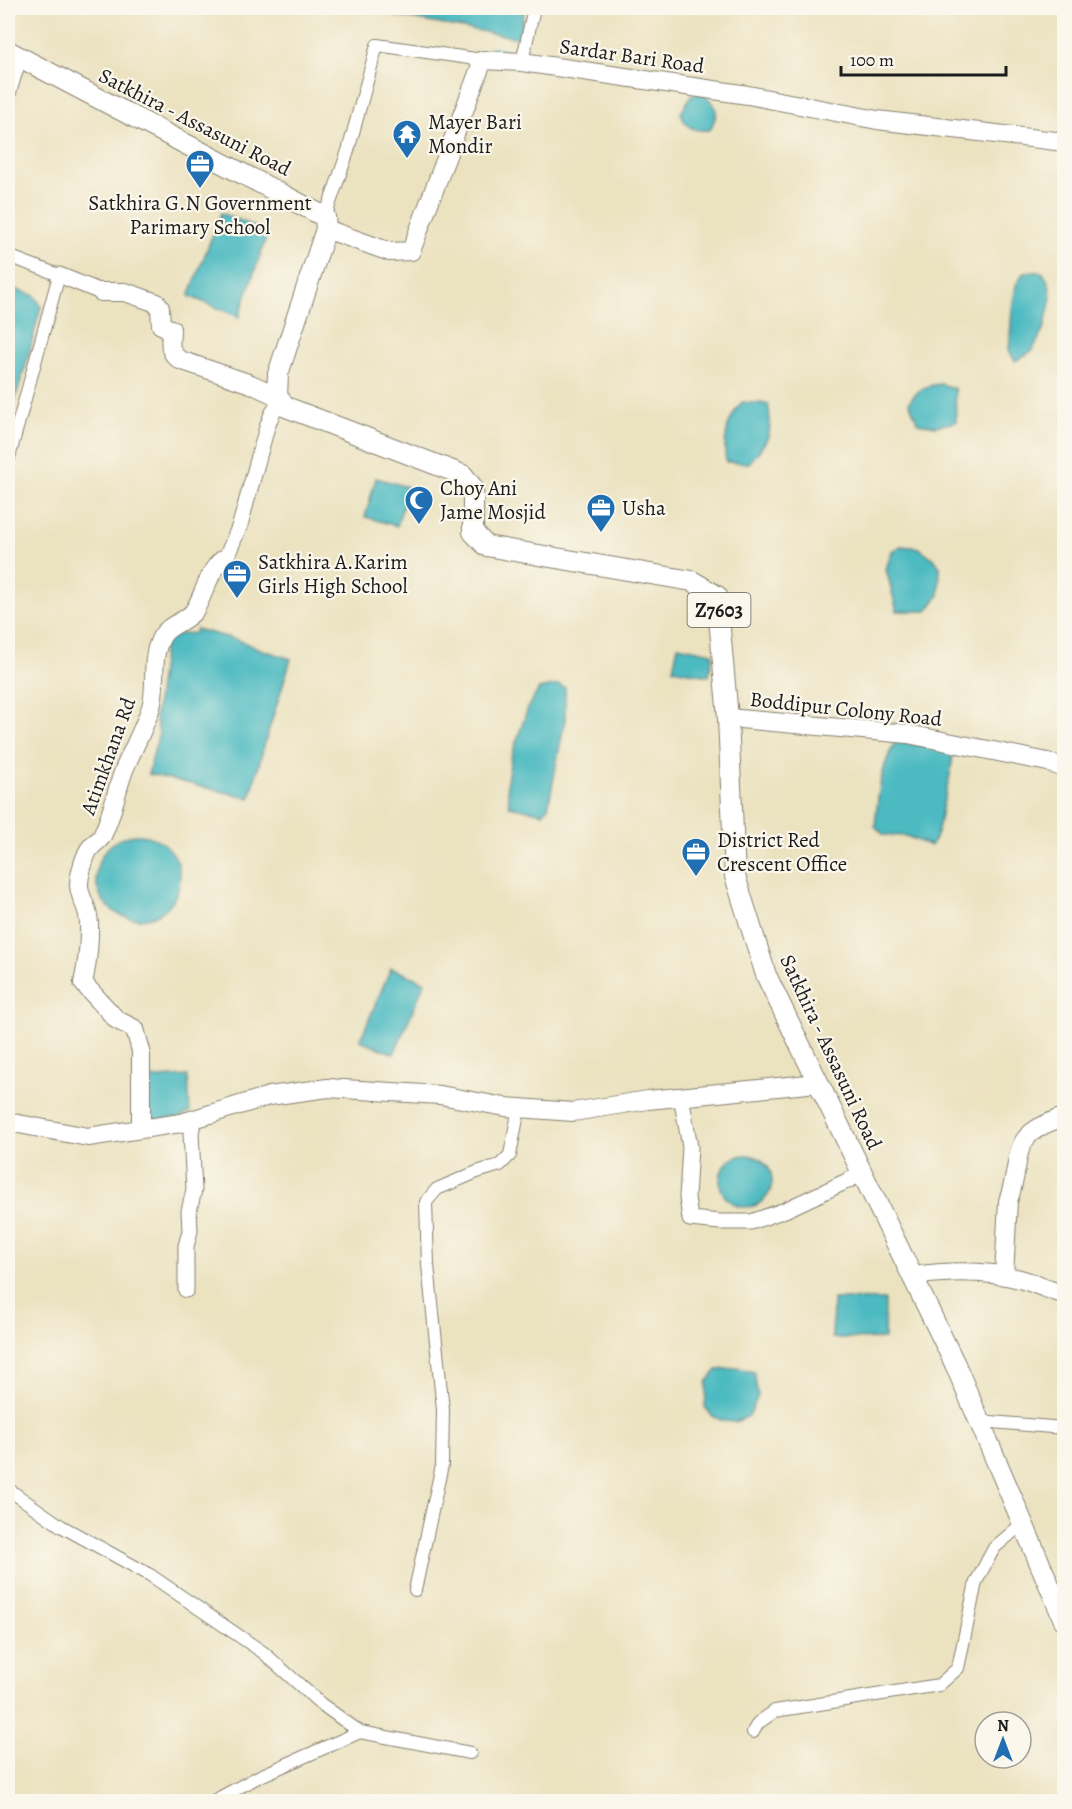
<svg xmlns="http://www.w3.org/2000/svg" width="1072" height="1809" font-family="Alegreya,serif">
	<rect width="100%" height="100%" fill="#fbf7ec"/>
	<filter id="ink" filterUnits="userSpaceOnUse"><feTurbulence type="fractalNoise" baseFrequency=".0167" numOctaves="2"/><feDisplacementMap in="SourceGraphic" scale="12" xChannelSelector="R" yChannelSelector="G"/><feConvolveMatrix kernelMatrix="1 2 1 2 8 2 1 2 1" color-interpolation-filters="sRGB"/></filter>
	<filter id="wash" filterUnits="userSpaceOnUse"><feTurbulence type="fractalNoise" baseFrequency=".008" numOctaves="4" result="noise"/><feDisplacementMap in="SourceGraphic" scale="24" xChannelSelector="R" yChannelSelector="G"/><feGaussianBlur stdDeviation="1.35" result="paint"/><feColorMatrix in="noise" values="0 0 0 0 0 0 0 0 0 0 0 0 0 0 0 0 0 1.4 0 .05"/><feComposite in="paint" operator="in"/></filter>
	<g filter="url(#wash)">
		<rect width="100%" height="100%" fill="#ebe2c0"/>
		<!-- water -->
		<path fill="#4bbac1" stroke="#346b6e" stroke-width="1.5" d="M395,8h130l-6,30 -126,-22z
			M692,94h11c17,13 16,17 7,36 -16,1 -24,-1 -29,-17z
			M221,213l47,19 -29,85 -50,-21z
			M1024,272h18l7,10 2,16 -7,31 -12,22 -17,10 -6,-10 3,-42 4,-24z
			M8,287l27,9 6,10 -13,52 -20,64z
			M942,384l13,5 1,33 -20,4 -18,-3 -9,-21c10,-13 16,-17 33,-18z
			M742,402l26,2c6,29 0,37 -19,59l-23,-1c-3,-22 1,-43 16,-60z
			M376,478l32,9 -11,39 -32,-9z
			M901,546l18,2 15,11 6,8 -1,28 -12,16h-30l-11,-42 6,-18z
			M196,629l42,11 22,9 31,10 -26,83 -15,56 -102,-24 11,-41 -4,-16 9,-71c8,-12 18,-13 31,-13z
			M678,646l35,7 -4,23 -36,-7z
			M558,685l7,3v32l-17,88 -5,5 -34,-7 -2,-25 4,-24 18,-52 10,-16z
			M896,741l47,8 10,3c-1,23 -7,36 -11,57 -3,14 -3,25 -11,37l-25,-10 -22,-1 -9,-9c3,-30 5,-59 21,-85z
			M96 877a42 42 0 1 1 84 0a42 42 0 1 1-84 0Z
			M391,968l34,14 -31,72 -34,-14z
			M188,1076l2,36 -11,6 -32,2 -2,-41z
			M720 1181a26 26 0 1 1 52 0a26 26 0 1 1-52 0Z
			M833,1299l52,1 -1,39 -52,-1z
			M738,1368l16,4 4,24 -9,20 -13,6 -13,-1 -11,-5 -7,-9 2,-25 10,-12z"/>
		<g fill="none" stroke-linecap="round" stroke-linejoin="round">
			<!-- stream -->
			<path stroke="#4bbac1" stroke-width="3" d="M490,48l30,5
				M591,63l153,22"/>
		</g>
	</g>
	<g filter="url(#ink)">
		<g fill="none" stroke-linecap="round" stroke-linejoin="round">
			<!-- minor casing -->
			<g stroke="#847f6e" stroke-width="14">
				<path id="minor" d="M522,62l12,-54
					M325,217l23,-66 29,-106 106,15
					M8,256l51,19 -51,186
					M979,1421l85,7
					M8,1489l53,37 89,49 114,78 57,51 39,28 110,21
					M415,1590l27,-125 1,-55 -15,-145 -2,-63 11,-13 40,-17 23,-7 10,-10 9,-47
					M753,1732l5,-9 17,-12 164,-26 19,-17 18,-86 18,-34 29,-25
					M212,1802l46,-25 102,-45"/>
			</g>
			<!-- tertiary casing -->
			<g stroke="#847f6e" stroke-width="17">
				<path id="tertiary" d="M8,94l11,-36
					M59,275l42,17
					M226,558l14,-33 27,-98 5,-13 9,-13
					M681,1096l9,51 -3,50 3,22 30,3h31l34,-12 77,-36
					M186,1290v-44l4,-15 -1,-20 5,-21 -3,-57 3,-14"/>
			</g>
			<!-- secondary casing -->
			<g stroke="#847f6e" stroke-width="20">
				<path id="secondary" d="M326,229l64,23 21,-1 72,-191 39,2 226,33 129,25 187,22
					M101,292h24l32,11 3,5 1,17 10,4c0,14 -4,22 9,31l71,24 26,12
					M728,718l180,16 140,28 16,6
					M8,1122l80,15 93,-14 88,-27 59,-8 112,7 65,12 68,5 75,-12 170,-17
					M141,1129v-78l-6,-22 -18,-9 -34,-37c4,-17 9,-56 4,-72 -2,-8 -8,-16 -8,-26 0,-9 6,-32 12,-38 4,-5 10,-7 12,-13 10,-21 13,-43 21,-64 9,-22 20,-41 27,-63 7,-23 -2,-48 11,-71 7,-12 24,-14 32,-25 10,-15 16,-46 32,-53
					M912,1276c35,-5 74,-6 108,3 15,4 29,12 44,15
					M1004,1276l4,-75c17,-46 -3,-65 56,-84"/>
			</g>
			<!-- primary casing -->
			<g stroke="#847f6e" stroke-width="22">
				<path id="primary" d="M8,51l317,166 1,12 -48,145 -1,22 9,11 177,68 10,13v44l13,14 206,35 25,15 11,122 7,158 31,99 189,389 109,256"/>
			</g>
			<!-- minor -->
			<use href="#minor" stroke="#fff" stroke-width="12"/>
			<!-- tertiary -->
			<use href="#tertiary" stroke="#fff" stroke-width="15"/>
			<!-- secondary -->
			<use href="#secondary" stroke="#fff" stroke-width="18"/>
			<!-- primary -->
			<use href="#primary" stroke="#fff" stroke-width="20"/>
		</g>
	</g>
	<!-- icons -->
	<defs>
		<g id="temple-pin" transform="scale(1.5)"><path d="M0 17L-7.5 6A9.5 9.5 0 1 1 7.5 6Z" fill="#1f6fb2" stroke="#fbf7ec"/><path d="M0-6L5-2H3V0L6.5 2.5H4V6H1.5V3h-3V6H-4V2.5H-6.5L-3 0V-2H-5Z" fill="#fff"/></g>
		<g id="office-pin" transform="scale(1.5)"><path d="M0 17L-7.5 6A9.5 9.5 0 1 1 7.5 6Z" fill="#1f6fb2" stroke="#fbf7ec"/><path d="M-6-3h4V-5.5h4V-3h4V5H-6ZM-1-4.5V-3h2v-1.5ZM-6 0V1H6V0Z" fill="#fff"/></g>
		<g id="mosque-pin" transform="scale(1.5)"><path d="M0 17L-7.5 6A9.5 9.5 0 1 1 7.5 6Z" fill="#1f6fb2" stroke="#fbf7ec"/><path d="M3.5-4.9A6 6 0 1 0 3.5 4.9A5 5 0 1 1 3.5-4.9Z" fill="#fff"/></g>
	</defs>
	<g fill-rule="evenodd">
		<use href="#temple-pin" x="407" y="134"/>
		<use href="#office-pin" x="200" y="164"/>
		<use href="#mosque-pin" x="419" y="500"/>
		<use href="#office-pin" x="601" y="508"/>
		<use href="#office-pin" x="237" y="574"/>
		<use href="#office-pin" x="696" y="852"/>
	</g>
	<g text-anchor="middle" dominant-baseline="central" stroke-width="4.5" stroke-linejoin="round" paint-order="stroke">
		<!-- shield labels -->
		<rect fill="#fbf7ec" stroke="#5f5e5a" stroke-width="1.5" x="687.5" y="593" width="63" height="34" rx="4.5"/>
		<g font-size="20" font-weight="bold" fill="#1c1c1c">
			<text x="719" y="610">Z7603</text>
		</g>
		<!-- street labels -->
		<g font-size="21" fill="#1c1c1c" stroke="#fbf7ec">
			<text transform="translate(632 56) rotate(8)">Sardar Bari Road</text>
			<text transform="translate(195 122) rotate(27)">Satkhira - Assasuni Road</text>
			<text transform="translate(846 709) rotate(6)">Boddipur Colony Road</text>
			<text transform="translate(108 756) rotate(-70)">Atimkhana Rd</text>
			<text transform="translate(831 1052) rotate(65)">Satkhira - Assasuni Road</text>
		</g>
		<!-- poi labels -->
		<g font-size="21" fill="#1c1c1c" stroke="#fbf7ec" text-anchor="start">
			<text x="428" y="122">Mayer Bari<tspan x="428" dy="24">Mondir</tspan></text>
			<text x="200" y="203" text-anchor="middle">Satkhira G.N Government<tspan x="200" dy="24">Parimary School</tspan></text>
			<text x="440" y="488">Choy Ani<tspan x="440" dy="24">Jame Mosjid</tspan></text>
			<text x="622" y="508">Usha</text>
			<text x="258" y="562">Satkhira A.Karim<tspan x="258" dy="24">Girls High School</tspan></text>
			<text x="717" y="840">District Red<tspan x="717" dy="24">Crescent Office</tspan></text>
		</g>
	</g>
	<!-- margin -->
	<rect width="1072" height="1809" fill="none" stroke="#fbf7ec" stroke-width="30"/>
	<!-- north arrow -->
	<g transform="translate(1003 1740)"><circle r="28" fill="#fbf7ec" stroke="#a29f99" stroke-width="1.5"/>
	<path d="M0-4.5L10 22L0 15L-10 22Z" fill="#1f6fb2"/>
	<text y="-9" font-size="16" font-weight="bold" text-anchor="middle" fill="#1c1c1c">N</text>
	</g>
	<!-- scale -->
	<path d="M841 66v9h165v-9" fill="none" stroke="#1c1c1c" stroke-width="3"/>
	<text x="850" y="66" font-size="18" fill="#1c1c1c" stroke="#fbf7ec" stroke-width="4.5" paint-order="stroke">100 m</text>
</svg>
